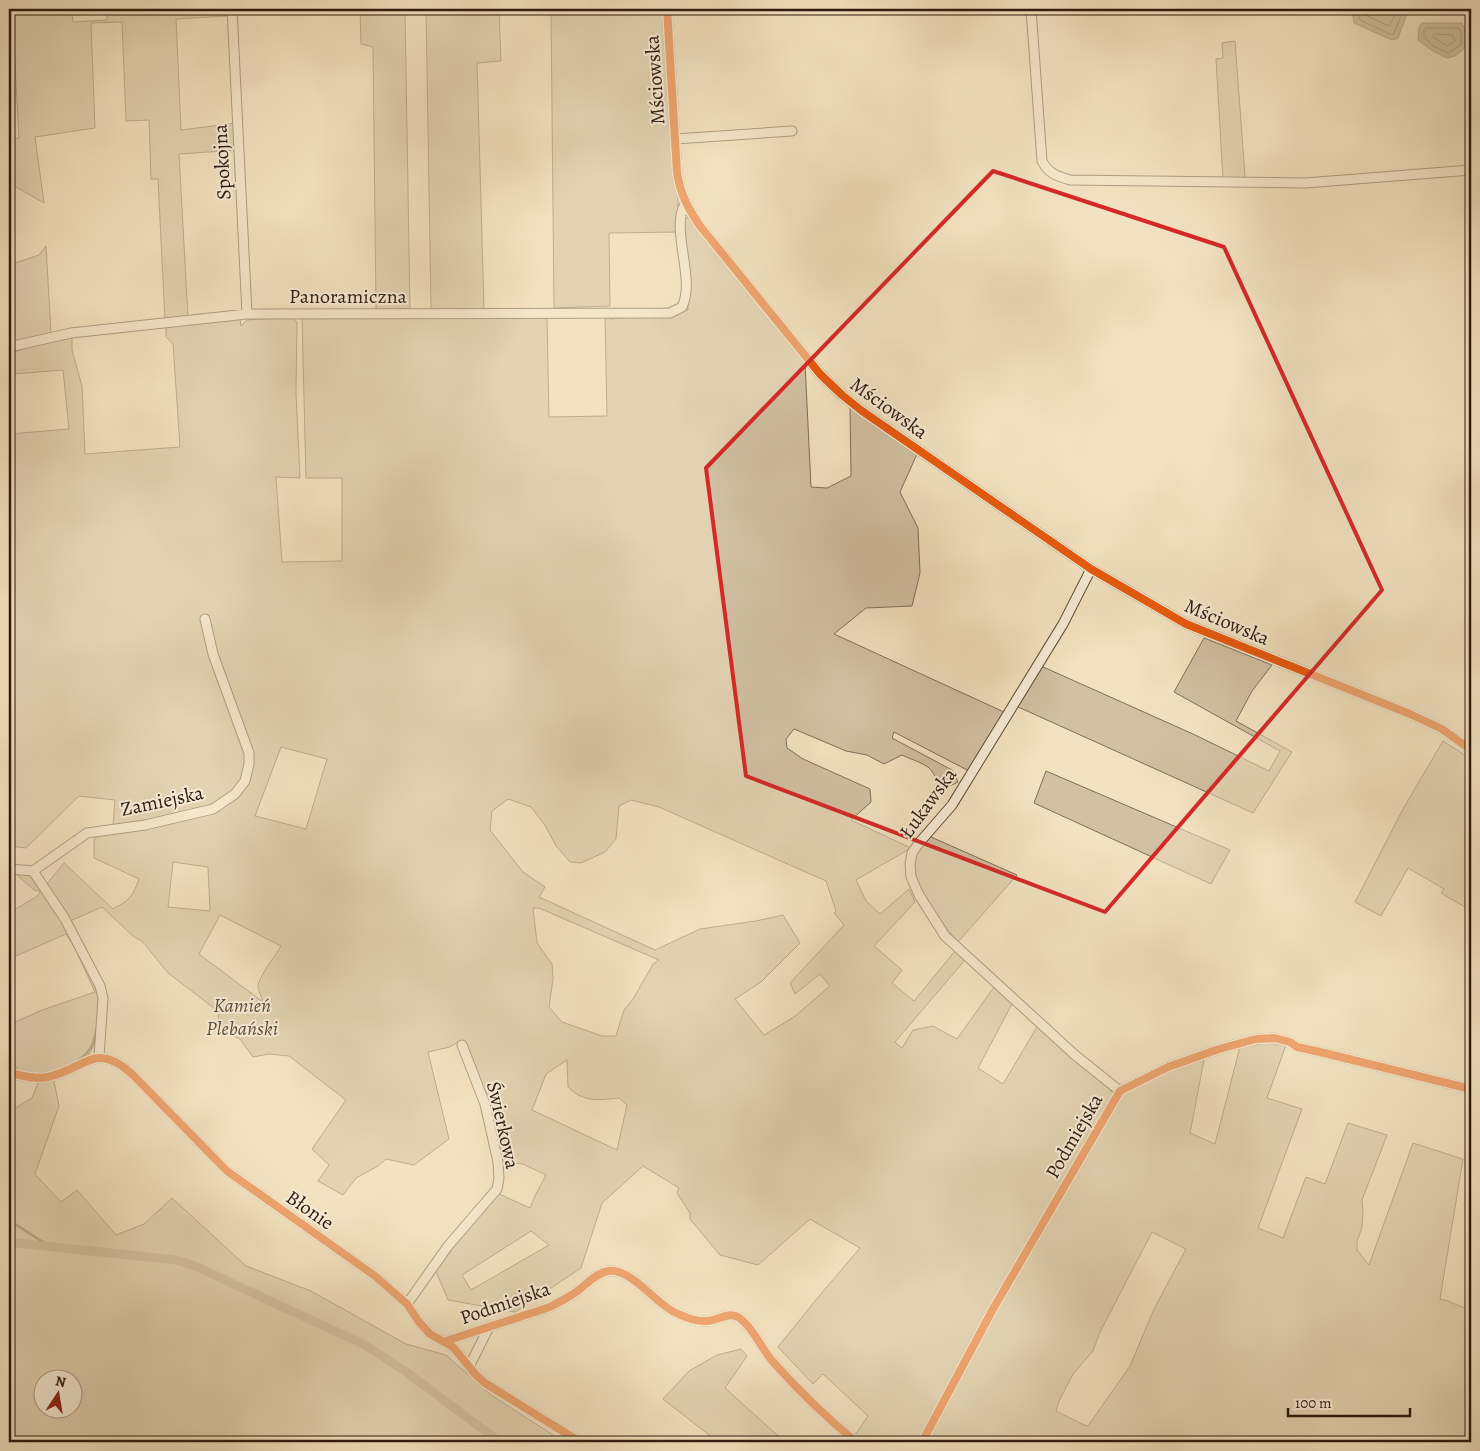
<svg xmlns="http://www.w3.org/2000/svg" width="1480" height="1451" font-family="Alegreya,serif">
	<rect width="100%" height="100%" fill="#f3e2c0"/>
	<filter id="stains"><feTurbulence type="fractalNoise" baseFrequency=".004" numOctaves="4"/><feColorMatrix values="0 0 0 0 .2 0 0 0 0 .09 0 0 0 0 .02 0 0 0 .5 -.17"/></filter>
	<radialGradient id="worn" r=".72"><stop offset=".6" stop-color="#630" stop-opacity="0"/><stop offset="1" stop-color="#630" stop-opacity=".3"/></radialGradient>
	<!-- green -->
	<path fill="#d1c0a2" stroke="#7f6d58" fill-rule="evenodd" d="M12,9h56v6h4l1,7 34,-2v-11h120l1,7 -52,3 5,111 55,-7 2,27 -59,4 9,163 -23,3 -7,-141h-7l-2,-59 -23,1 -4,-99 -31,1 4,105 -60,9 9,66 -35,-20v-44l10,-1z
		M360,9h139l2,52 -24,2 7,246h-53l-5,-300 -21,1 5,299 -34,1 -3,-263 -12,-3z
		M551,9h113l16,223 -71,1 1,73 -56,2z
		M1235,41l10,135v4l-22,-1 -7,-120 7,-1 -1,-15z
		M688,217l117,146 6,124 16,1 24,-12 -1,-70 67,48 -17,38 18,36 2,45 -8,33 -46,2 -32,26 170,78 -35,59 -75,-39 -2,6 60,32 6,12c-21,12 -20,-7 -30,-15 -7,-5 -18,-8 -26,-12l-18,9 -17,-9 -21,-4 -52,-22 -8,10 1,9 16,11 67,30 1,13 -20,18 60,28 -55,32 10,21 14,13 29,-25 6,13 -41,44 28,24 -10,13 22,18 41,-50 10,9 -70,82 7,6 11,-18 20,-4 24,13 37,-52 18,17 -34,64 25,16 34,-57 50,41 15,11 14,19 72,-37 16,-1 -14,73 25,11 25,-97 27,-4 19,2 -19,53 35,11 -44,119 25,10 23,-61 19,7 23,-61 39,12 -25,65 1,13 -1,14 -5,15v8l12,15 44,-122 50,16 -23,140c11,2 20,8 31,11v132h-621l18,-26 -45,-42 -10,10 -35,-37 37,-46 45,-53 -50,-29 -52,46 -38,-10 -30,-36v-6l-13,-20 2,-5 -36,-22 -41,37 -21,65 -66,44 -67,-12 -13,-31 11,-16 51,-60 33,15 5,-12 11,-21 -23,-11 -22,-2 -11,-55 -26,-66 -6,1 -8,5 -22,5 21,87 -35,26 -28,-6 -8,7 -22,12 -13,17 -25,-14 11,-16 -17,-16 34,-49 -57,-44 -20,-2 -16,3 -13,-18 -12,-6 -10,-11 1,-10 -51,-39 -26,-32 -8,-4 -32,-30 -32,14 -24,-36 18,-22 49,46c16,-8 20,-13 26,-30l-45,-21v-19l19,-14 2,-25 -36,-4 -53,52 -17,-2v-412l60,-5 -6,-59 -49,4 -2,-21 23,-8 37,-7v12l10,36 3,68 95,-7 -7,-103 -7,-7v-11l74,-7 1,7 6,-6 44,-3 6,5 -1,71 4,85 -24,-1 6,85 60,-1v-83h-36l-4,-160h245l2,99 58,-1 -2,-99 6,2 77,-9 -4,-83v-6zM281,747l46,12 -21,70 -51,-13zM508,799l23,8 14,18 11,21 14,16 11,1 24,-11 11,-13 3,-33 12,-6 28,7 167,74 10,30 -2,2 10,12 -54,58 5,11 25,-20 10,12 -36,31 -30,18 -29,-36 26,-17 39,-39 -17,-28 -27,6 -56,8 -45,21 -116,-53 6,-10 -22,-15 -33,-42 2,-19zM173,862l35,5 2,44 -42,-4zM533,908h6l120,52 -6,4 -20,35 -9,11 -8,26h-14l-40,-14 -13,-15 4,-28 -1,-15 -15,-21zM220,915l61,31c-5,9 -24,33 -23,41 1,5 4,10 5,15l-64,-48zM567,1060l1,27c16,16 30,13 51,11l8,7 -10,45 -85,-40 14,-36zM531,1231l18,14 -78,45 -9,-15zM1152,1232l34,17 -32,60 -24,57 -42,60 -4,-1 -28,-14 3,-10 14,-27 20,-23 7,-19z
		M46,246l5,87 -42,10v-78l30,-10z
		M1204,638l68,27 -20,26 -16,30 56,31 -39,61 -237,-107 25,-40 152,68 76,37 11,-20 -106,-59z
		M1443,741l28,18v149l-1,2 -29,-17 3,-4 -36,-21 -27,48 -26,-14 48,-93z
		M1046,771l184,79 -19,34 -177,-81z
		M931,837l86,38 -59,67c-15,-17 -50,-59 -43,-84 3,-8 10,-15 16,-21z
		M27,873l7,5 25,35 34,64 7,24 -3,35 -6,16 -5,5 -31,15 -11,3 -24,-3 -4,-5 -7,-14v-28l33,-15 53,-18 -20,-44 -9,-14 -57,25v-48l1,1 26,-15 4,-4 -1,-2 -5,-1 -18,-16z
		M54,1081l5,25 -24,68 26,28 16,-12 39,45 28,-11 28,-26 74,68 65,25 95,53 40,11 45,40 73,47h-555v-330l23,-14 6,-15zM42,1378h30v30h-30z
		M741,1349l6,7 -22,32 60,54h-67l-55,-43 26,-28 28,-16z"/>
	<!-- water -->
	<path fill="#b09e83" stroke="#7c6954" d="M1352,9h50l5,5 -9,24 -6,2 -38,-17z
		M1422,23h40l4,9v15l-11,9 -8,2 -16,-8 -13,-10 1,-13z"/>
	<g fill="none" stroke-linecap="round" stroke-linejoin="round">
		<!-- shore -->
		<path stroke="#6e5c48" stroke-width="1" d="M1357,9l3,11 32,15 2,-2 7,-17 -2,-7
			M1364,9l1,6 24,11 5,-9 -1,-8
			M1426,28h33l2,5v12l-13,8 -15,-7 -9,-9v-7z
			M1436,34l17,1 2,6 -8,5 -13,-8 -1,-2z"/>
		<!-- stream -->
		<path stroke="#7c6954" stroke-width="2.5" d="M78,1060c13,-7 16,-18 19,-32
			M9,1220l40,26"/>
		<!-- canal -->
		<path stroke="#b09e83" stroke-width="9" d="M9,1244l7,-1 160,17 19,6 170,79 40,26 95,71"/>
		<!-- minor casing -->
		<g stroke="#5e4c3a" stroke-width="11">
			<path id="minor" d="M232,9l15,305
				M667,9l10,163c3,22 11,36 23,54l120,148 22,21 20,16 229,158 95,55 224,90 32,15 29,21
				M1031,9l11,152c7,13 15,15 28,19l235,3 166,-13
				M675,139l117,-8
				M9,347l62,-14 176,-19 423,-1 12,-6c14,-28 -12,-77 3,-103
				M1091,569l-28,55 -111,181 -33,38 -7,10 -2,11 1,13 8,18 26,41 130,119 45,36
				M9,869l24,2 54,-38 58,-8 68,-16 22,-15 10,-13 4,-17v-11l-36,-99 -8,-35
				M33,871l32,48 35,67 3,12 -4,59
				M9,1073c12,2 26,7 39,4 37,-8 48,-37 85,-2l94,96 148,105 32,28 12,18 11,12 23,13 23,28 9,8 95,59
				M407,1304l41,-58 49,-57 2,-11 -1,-16 -13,-58 -23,-59
				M446,1341l104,-34c9,-5 18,-9 26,-15 10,-7 20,-19 32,-21 23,-3 46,31 66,41 10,5 22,10 33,9 13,-1 24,-12 35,-1 13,11 20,30 32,43 25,28 53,55 82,79
				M469,1367l19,-38
				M922,1442l71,-133 127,-218 48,-24 51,-18 37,-10 19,-1 15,4 7,5 23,5 151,37"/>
		</g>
		<!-- minor -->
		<use href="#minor" stroke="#f7ecd6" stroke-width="9"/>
		<!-- cycleway casing -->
		<g stroke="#f7ecd6" stroke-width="11">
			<path id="cycleway" d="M667,9l10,163c3,22 11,36 23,54l120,148 22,21 20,16 229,158 95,55 224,90 32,15 29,21
				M9,1073c12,2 26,7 39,4 37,-8 48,-37 85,-2l94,96 148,105 32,28 12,18 11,12 23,13 23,28 9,8 95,59
				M446,1341l104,-34c9,-5 18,-9 26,-15 10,-7 20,-19 32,-21 23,-3 46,31 66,41 10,5 22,10 33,9 13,-1 24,-12 35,-1 13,11 20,30 32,43 25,28 53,55 82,79
				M922,1442l71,-133 127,-218 48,-24 51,-18 37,-10 19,-1 15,4 7,5 23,5 151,37"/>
		</g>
		<!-- cycleway -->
		<use href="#cycleway" stroke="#e8590c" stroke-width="8"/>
	</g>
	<!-- marked area -->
	<path d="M0 0H1480V1451H0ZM993,171l231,76 158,343 -277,322 -359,-136 -40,-308z" fill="#f3e2c0" fill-opacity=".55" fill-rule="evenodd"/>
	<path fill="none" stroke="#d62828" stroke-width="4" stroke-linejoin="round" d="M993,171l231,76 158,343 -277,322 -359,-136 -40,-308z"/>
	<g text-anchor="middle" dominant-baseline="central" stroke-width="4" stroke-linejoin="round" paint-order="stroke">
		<!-- street labels -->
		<g font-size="20" fill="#2d1a0d" stroke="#f7ecd6">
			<text transform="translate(655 80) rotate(-94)">Mściowska</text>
			<text transform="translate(222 162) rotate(-93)">Spokojna</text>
			<text x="348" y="296">Panoramiczna</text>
			<text transform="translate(889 408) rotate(36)">Mściowska</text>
			<text transform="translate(1227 622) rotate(23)">Mściowska</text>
			<text transform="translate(162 801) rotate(-12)">Zamiejska</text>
			<text transform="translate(928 803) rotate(-54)">Łukawska</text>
			<text transform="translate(503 1125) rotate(77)">Świerkowa</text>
			<text transform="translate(1074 1136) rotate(-60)">Podmiejska</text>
			<text transform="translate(310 1210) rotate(35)">Błonie</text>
			<text transform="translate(505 1303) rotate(-19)">Podmiejska</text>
		</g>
		<!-- park labels -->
		<g font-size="20" font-style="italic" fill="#5e4c3a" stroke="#f7ecd6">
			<text x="242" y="1005">Kamień<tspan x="242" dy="23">Plebański</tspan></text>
		</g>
	</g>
	<!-- margin -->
	<rect width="1480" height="1451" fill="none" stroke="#f3e2c0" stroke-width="30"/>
	<rect x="10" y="10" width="1460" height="1431" fill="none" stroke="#2d1a0d" stroke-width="2.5"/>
	<rect x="15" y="15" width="1450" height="1421" fill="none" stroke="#2d1a0d"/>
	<!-- north arrow -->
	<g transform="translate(58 1394) rotate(12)"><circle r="24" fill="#f7ecd6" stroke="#a69886"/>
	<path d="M0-4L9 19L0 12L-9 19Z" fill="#8f2418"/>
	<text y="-8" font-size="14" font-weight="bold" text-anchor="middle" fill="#2d1a0d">N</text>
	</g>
	<!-- scale -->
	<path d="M1288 1408v8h122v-8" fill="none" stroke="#2d1a0d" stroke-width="2.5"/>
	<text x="1295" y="1408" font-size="15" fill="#2d1a0d" stroke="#f7ecd6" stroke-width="4" paint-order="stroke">100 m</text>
	<rect width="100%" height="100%" filter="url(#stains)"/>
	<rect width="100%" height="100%" fill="url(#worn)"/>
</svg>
